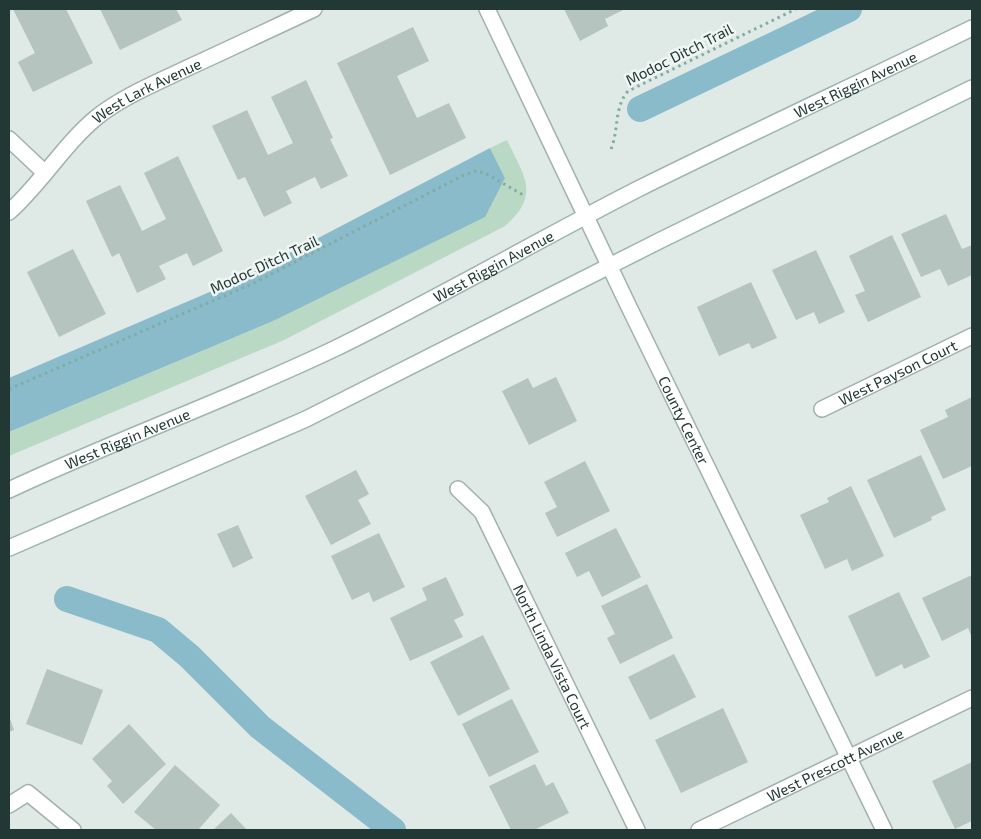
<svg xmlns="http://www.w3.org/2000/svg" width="981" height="839" font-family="'Exo 2',sans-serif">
	<rect width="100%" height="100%" fill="#dfe9e6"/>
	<!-- green -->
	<path fill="#b9d9c5" d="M507,140c17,36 34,55 -2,86l-221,114 -275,116v-24l264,-111 232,-143 -15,-30z"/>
	<!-- water -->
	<path fill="#8abbcb" d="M490,148l15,30 -20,39 -212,104 -264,111v-54l231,-99z"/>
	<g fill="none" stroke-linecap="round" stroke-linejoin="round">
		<!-- canal -->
		<path stroke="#8abbcb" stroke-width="26" d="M640,109l209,-100
			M67,599l91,31 31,26 71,71 133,103"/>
	</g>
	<!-- building -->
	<path fill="#b5c4bf" d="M13,9h53l27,54 -60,29 -15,-30 17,-9z
		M100,9h76l6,11 -62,30z
		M564,9h61l-20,10 3,7 -28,15z
		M413,27l16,34 -32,15 20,42 32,-15 17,35 -76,37 -53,-112z
		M306,80l27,58 -3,1 18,37 -27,13 -6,-12 -29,14 6,12 -28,14 -19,-40 -7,3 -26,-54 35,-16 21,45 25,-12 -22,-46z
		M178,156l45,95 -30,15 -6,-13 -28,13 7,13 -29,14 -18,-40 -7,4 -26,-56 34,-16 22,46 24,-12 -22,-46z
		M946,214l16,35 10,-4v30l-24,11 -8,-17 -19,8 -20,-43z
		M892,235l29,62 -53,25 -13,-27 10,-4 -16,-35z
		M73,249l33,65 -47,23 -32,-65z
		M816,250l29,62 -26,12 -5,-12 -18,8 -24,-50z
		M751,282l26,56 -25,11 -3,-6 -30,13 -22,-49z
		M556,377l21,44 -48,24 -27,-54 26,-13 5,10z
		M972,397v69l-29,13 -23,-49 28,-13 -3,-7z
		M921,455l25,55 -15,7 1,3 -38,18 -27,-58z
		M585,461l25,50 -53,26 -12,-24 12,-6 -13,-25z
		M356,470l13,24 -11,6 13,24 -40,21 -26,-49z
		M851,486l33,70 -32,15 -5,-12 -22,10 -25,-54 29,-13 -2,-4z
		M238,525l15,33 -20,10 -16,-34z
		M616,528l25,49 -39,20 -13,-26 -12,6 -12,-24z
		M379,533l26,54 -32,15 -4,-10 -17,8 -21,-44z
		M972,575v63l-4,-10 -26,13 -20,-43z
		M446,577l18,38 -10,5 9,17 -53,24 -20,-43 37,-18 -5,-12z
		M647,584l26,54 -53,26 -13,-26 8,-4 -14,-28z
		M899,592l31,65 -26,12 -2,-5 -26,13 -28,-61z
		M483,635l27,54 -52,27 -28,-54z
		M674,654l22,43 -46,23 -22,-43z
		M47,669l56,21 -21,55 -56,-21z
		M512,699l27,53 -50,25 -27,-53z
		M723,708l25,54 -67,31 -26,-53z
		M9,716l5,14 -5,2z
		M129,724l37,40 -43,40 -16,-18 5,-5 -20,-22z
		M972,762v59l-17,8 -23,-48z
		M535,764l11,22 7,-4 16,31 -35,17h-23l-22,-44z
		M175,765l45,40 -22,25h-42l-22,-18z
		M231,813l16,17h-34z"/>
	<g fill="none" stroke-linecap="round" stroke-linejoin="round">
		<!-- minor casing -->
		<g stroke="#a3b0ad" stroke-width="18">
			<g id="minor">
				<path d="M9,139l35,33"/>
				<path id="s1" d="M9,212c32,-28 54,-67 88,-95 25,-20 57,-33 86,-47 44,-20 88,-41 131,-61"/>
				<path id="s2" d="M822,409l150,-73"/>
				<path id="s3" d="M458,489l24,23 155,318"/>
				<path d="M9,805l19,-12 45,37"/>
				<path id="s4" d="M699,830l273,-132"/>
			</g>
		</g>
		<!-- tertiary casing -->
		<g stroke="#a3b0ad" stroke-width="18">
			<g id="tertiary">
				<path id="s5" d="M487,9l141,296 256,525"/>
			</g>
		</g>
		<!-- secondary casing -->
		<g stroke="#9fb4af" stroke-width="18">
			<g id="secondary">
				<path id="s6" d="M9,490c107,-50 218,-90 325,-141 103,-50 202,-108 304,-160 111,-55 223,-107 334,-161"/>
				<path d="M9,548l297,-129 355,-179 311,-152"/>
			</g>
		</g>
		<!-- path -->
		<path stroke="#82aba2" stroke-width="3" stroke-dasharray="2.5 4" stroke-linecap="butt" d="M611,149c8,-19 3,-42 17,-58l168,-82
			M9,389l245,-106 210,-108 12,-4 9,2 38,22"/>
		<!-- minor -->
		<use href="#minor" stroke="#fff" stroke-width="15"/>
		<!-- tertiary -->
		<use href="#tertiary" stroke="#fff" stroke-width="15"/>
		<!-- secondary -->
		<use href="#secondary" stroke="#fff" stroke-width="15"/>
	</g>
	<g text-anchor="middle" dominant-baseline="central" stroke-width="5" stroke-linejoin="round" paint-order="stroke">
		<!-- street labels -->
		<g font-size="15" fill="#223835" stroke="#eff6f4">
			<text transform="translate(679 54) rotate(-27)">Modoc Ditch Trail</text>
			<text stroke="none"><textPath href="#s6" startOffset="939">West Riggin Avenue</textPath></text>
			<text stroke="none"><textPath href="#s1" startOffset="186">West Lark Avenue</textPath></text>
			<text transform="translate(264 264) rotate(-25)">Modoc Ditch Trail</text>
			<text stroke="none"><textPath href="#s6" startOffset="534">West Riggin Avenue</textPath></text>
			<text stroke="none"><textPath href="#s2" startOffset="84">West Payson Court</textPath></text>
			<text stroke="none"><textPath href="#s5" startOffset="456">County Center</textPath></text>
			<text stroke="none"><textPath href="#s6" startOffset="129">West Riggin Avenue</textPath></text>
			<text stroke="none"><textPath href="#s3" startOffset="194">North Linda Vista Court</textPath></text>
			<text stroke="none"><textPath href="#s4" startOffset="151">West Prescott Avenue</textPath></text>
		</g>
	</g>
	<!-- border -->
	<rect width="981" height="839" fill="none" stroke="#223835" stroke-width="20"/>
</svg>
